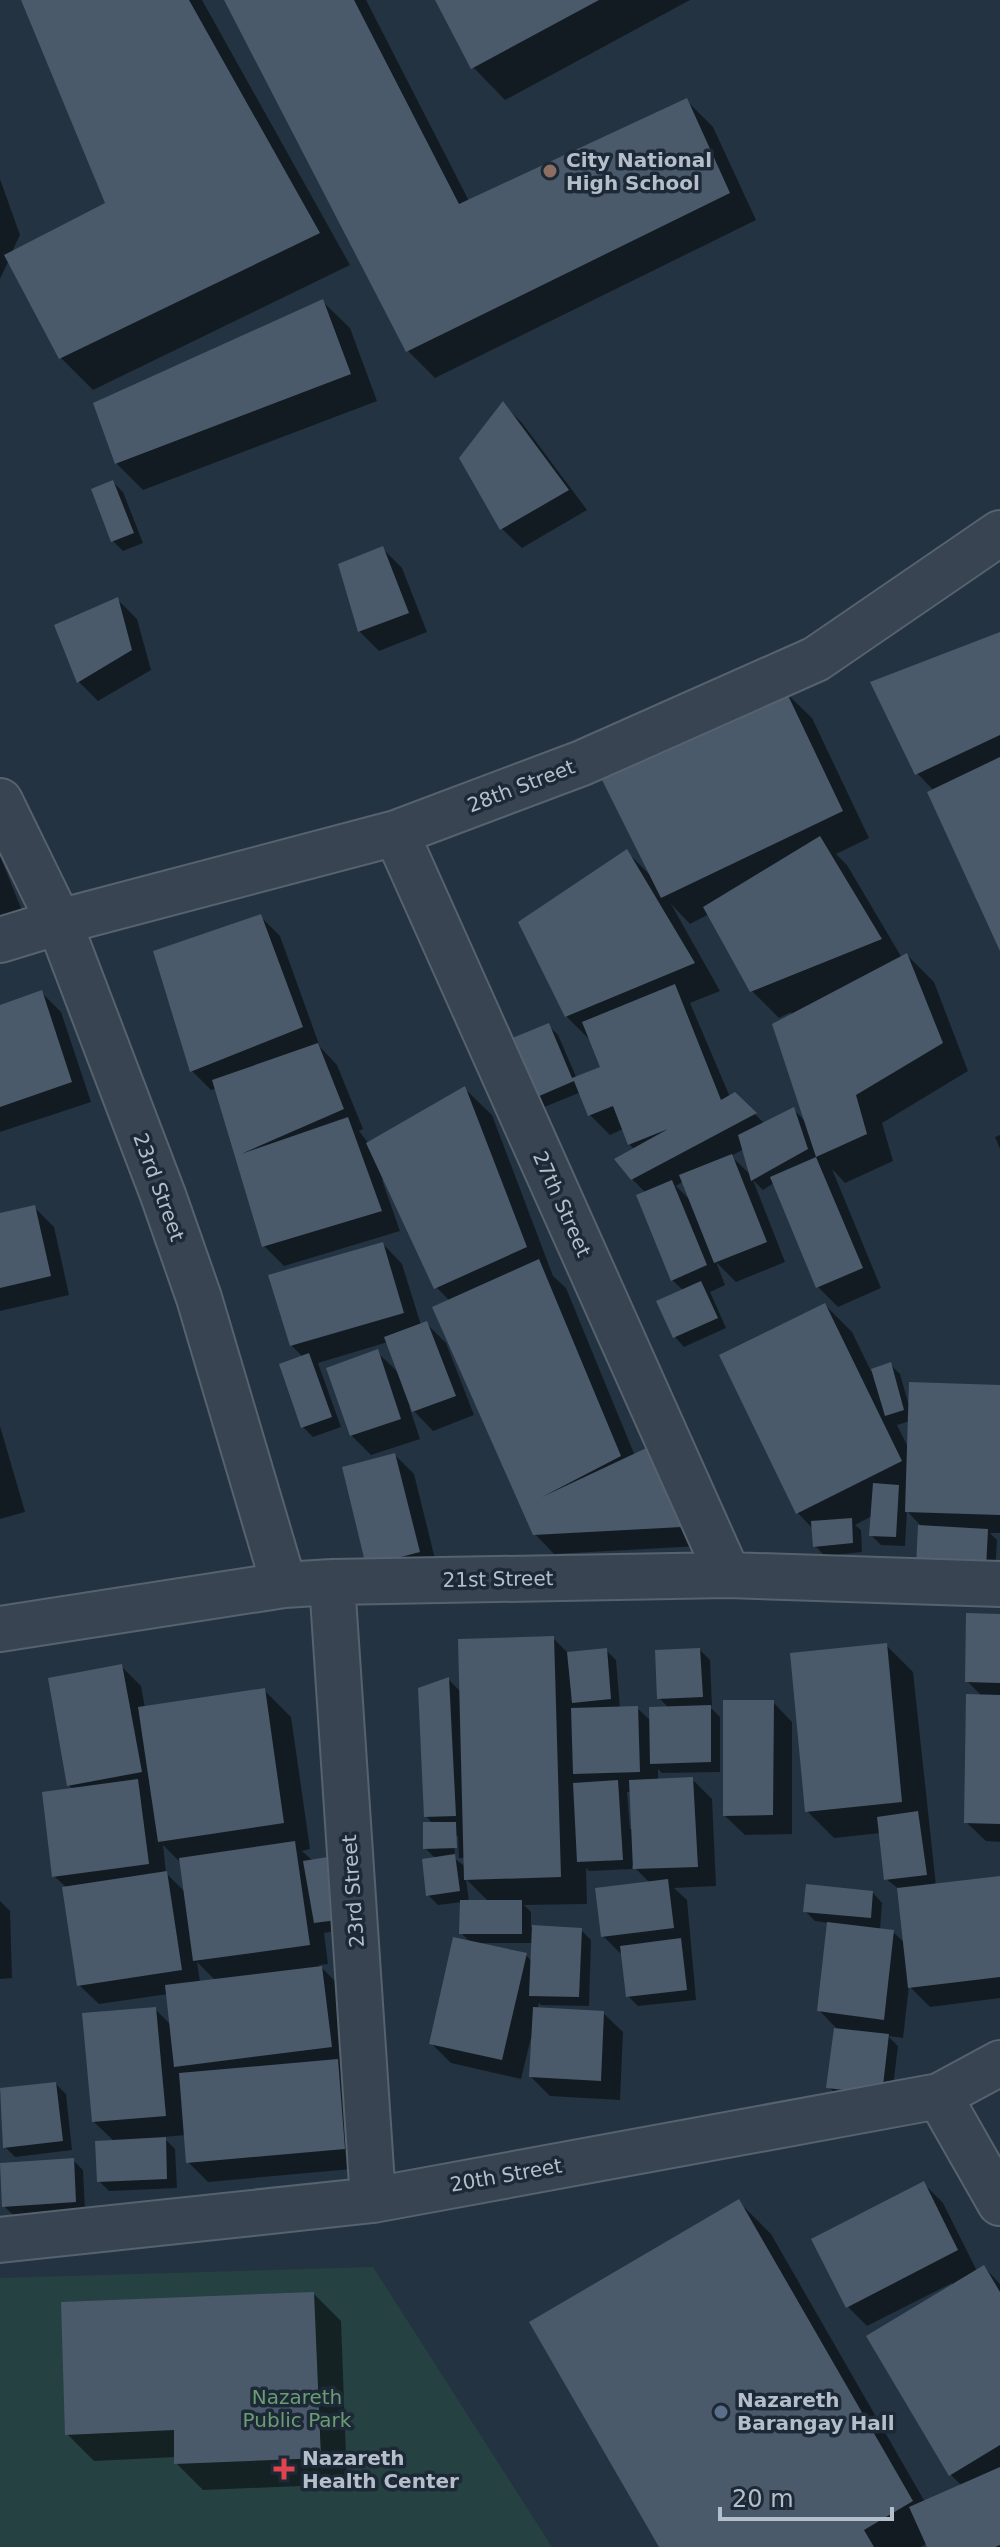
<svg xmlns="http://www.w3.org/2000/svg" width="1000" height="2547" font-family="'DejaVu Sans',sans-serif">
	<rect width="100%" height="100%" fill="#243341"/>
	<!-- green -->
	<path fill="#264142" d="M373,2267l179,280h-552v-269z"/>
	<!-- shadow -->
	<path fill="#0007" fill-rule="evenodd" d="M23,0h179l148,265 -257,125 -32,-32 -52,-98 -9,19v-100l20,56 -9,19 97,-50z
		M226,0h140l103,201 217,-101 27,27 43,93 -321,158 -27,-27z
		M437,0h253l-185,100 -32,-33z
		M323,302l27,26 27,73 -234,89 -27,-27z
		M503,404l19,19 65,87 -65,38 -20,-19z
		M113,482l10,10 20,51 -20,8 -10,-10z
		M382,548l20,20 25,64 -48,19 -20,-20z
		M118,600l19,19 14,51 -53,31 -20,-20z
		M1000,634v312l-66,-155 -17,-18z
		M785,692l27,26 57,120 -33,16 11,11 55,93 5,-3 27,27 34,89 -86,52 11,38 -48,22 -13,-14 49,119 -43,19 -20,-20 -44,-104 -11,7 -10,-10 32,82 -49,20 -20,-20 9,23 -15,7 16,36 -42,19 -9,-10 9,-46 -12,-11 -26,-87 -14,-14 3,-29 -6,-6 -6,-15 -13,6 -20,-20 -9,-23 -39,16 -10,-10 16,-73 10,10 19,44 25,-11 -10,-26 -26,-26 60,-165 26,26zM671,904l19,20 19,-10 43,77 27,27 12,-6 16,111 -14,-14 -28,15 -30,-29 -5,2 -40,-94 30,-12zM744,1149l8,27 -21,-20zM684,1181l9,22 -17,-17z
		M0,856l25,62 -25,10z
		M261,917l19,19 40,111 17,18 26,64 -4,2 10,13 96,-55 27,26 61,161 13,12 69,168 65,90 -146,8 -19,-20 -85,-233 -14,-14 -52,-108 -2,1 18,51 -116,35 -20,-20 -47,-158 -6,2 -19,-19z
		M42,993l19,19 30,90 -91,30v-125z
		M1000,1135v14l-5,-12z
		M34,1207l20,20 15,68 -69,16v-96z
		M383,1244l19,20 19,61 5,-2 20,20 28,72 -41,16 -24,-25 11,33 -49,16 -20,-20 26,-83 23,22 -12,-32 -70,21 23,64 -28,10 -10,-10v-70l-12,-12z
		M825,1305l27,27 19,39 19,-7 10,10 9,32 91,-19v146h-10l7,7 -2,38 -72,-50 -16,-17 -2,35 -24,-1 -10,-10 1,-19 -17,9 6,5 1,22 -37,4 -10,-10 -2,-17 -15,-16zM910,1421l-1,28 -12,-24z
		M0,1426l25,86 -25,7z
		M395,1455l19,19 24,97 -51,13z
		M1000,1616v226l-14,-1 -20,-19 16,-126 -15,-15z
		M553,1638l16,16 37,-4 10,10 4,48h17l15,14 17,-14 -10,-10 41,-48 10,10 2,46h-3l11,11v55l-58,1 -4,-4v11l34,-1 20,20 4,87 -42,2 13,12 9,100 -58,6 -10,-10 -5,-40 -20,-20 47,-53 -18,-18v4l-43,2 -3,-3 1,36 -63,1 7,7v15l50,3 10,10 -2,66 -48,-1 -2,-2 -2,7 66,3 20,19 -3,68 -70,-4 -19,-19 2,-39h-2l-10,41 -70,-16 -20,-20 40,-100 -10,-10 1,-31 -24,3 -10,-10 8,-36 -11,-11 8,-24 -7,-8 22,-137 13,13zM627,1792h5l1,37h-3zM454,1836h4l1,22h7v9l-11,-8zM466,1879l23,23h-20zM480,1943h53l-1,19 -6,-7z
		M886,1645l27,27 23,214 64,-8v120l-70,9 -21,-21 -6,52 -15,-2 10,10 -7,57 -52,-6 -10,-10 7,-59 -17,-18 10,-87 -14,-2 -10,-10 68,-18 9,10 -2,27 13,2 12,11 -6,-54 -13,-10 -5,-46 -47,5 -27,-27z
		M121,1666l20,20 4,22 119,-18 27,27 19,132 -8,2 11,10 41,67 -30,5 4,31 -9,1 22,22 22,181 -155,14 -20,-20 -2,-27 -23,2 12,12 2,39 -68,3 -10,-10 16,-39 -21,-20 61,-113 16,16 -3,-31 -69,10 -20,-19 -12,-97 -13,-12 19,-86 -4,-5zM163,1845l19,19 4,29 -20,-20zM197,1962l19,19 -16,1z
		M773,1702l19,20v112l-47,1 -20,-19z
		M0,1901l10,10 2,67 -12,1z
		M56,2084l10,10 6,56 -57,7 -10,-10 -5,-57z
		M73,2160l10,10 2,41 -71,5 -10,-10z
		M924,2184l19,19 34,68 7,-4 16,17v263h-71l-2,-4 -6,4h-260l78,-345 32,32 154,268 37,-16 -12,-12 2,-191 -85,43 -19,-19z
		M314,2294l27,27 6,163 -144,6 -27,-27v-6l-82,4 -27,-27z"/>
	<!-- building -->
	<path fill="#4a5a6b" d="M21,0h168l131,233 -261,126 -55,-104 101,-52z
		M224,0h130l105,204 228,-106 43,95 -324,159z
		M435,0h164l-128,69z
		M323,299l28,75 -236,90 -22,-61z
		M503,401l66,89 -69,40 -41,-72z
		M113,480l21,53 -23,9 -20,-53z
		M383,546l26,67 -51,19 -20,-68z
		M118,597l14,53 -55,33 -23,-58z
		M1000,632v103l-85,40 -45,-93z
		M785,689l58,122 -182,87 -59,-118z
		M1000,757v194l-73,-159z
		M820,836l62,103 -132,53 -47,-85z
		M627,849l68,114 -130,54 -47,-95z
		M261,914l42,113 -113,45 -37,-121z
		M907,953l36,90 -87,52 11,39 -51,23 -44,-133z
		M675,984l46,116 14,-8 22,21 -126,67 -17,-21 54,-30 -40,16 -15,-39 -25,10 -14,-35 -44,19 -25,-59 44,-18 23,55 28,-11 -18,-45z
		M42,990l30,92 -72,25v-102z
		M318,1043l26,66 -103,45 107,-37 34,94 -120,36 -50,-167z
		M465,1086l62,161 -93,42 -68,-146z
		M794,1107l14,42 -57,32 -13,-46z
		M732,1154l35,88 -53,21 -35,-88z
		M816,1157l47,111 -47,20 -46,-111z
		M672,1180l35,85 -36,16 -35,-86z
		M35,1205l16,71 -51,12v-75z
		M383,1242l21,71 -114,33 -22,-71z
		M539,1259l82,197 -79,41 115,-54 25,84 -149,8 -101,-228z
		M701,1281l17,37 -45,20 -17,-37z
		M825,1303l77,158 -106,53 -77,-159z
		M427,1321l29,75 -44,16 -28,-75z
		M378,1349l23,70 -51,17 -24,-68z
		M309,1353l23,64 -31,11 -22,-64z
		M891,1362l13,48 -19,6 -14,-47z
		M909,1382l91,3v130l-95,-3z
		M395,1453l25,99 -54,14 -24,-99z
		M873,1483l26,2 -3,52 -27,-1z
		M852,1518l1,25 -40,4 -2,-26z
		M918,1525l70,4 -2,40 -70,-3z
		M966,1613l34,1v69l-35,-1z
		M554,1636l7,241 -97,3 -6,-241z
		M887,1643l15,159 -97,10 -15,-159z
		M607,1648l4,51 -39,4 -5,-51z
		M700,1648l3,49 -46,2 -2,-49z
		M122,1664l20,108 -75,14 -19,-108z
		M449,1677l7,139 -32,1 -6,-129z
		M265,1688l19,135 -126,19 -20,-135z
		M966,1694l34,1v129l-36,-1z
		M723,1700h51l-1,115 -50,1z
		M711,1705v57l-61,2 -1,-57z
		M638,1706l2,66 -67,2 -2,-66z
		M693,1777l5,90 -65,2 -4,-89z
		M138,1779l11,85 -97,13 -10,-85z
		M618,1780l5,80 -46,2 -4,-79z
		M918,1811l9,64 -43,5 -7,-63z
		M423,1822h33l1,26 -34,1z
		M295,1841l15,104 -117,16 -14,-103z
		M455,1854l5,37 -34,5 -4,-37z
		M334,1856l11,63 -31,4 -11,-62z
		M167,1871l15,99 -105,16 -15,-99z
		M1000,1876v101l-92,11 -11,-100z
		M668,1879l6,49 -73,9 -6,-49z
		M806,1884l67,7 -2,27 -68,-6z
		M460,1900h62v34h-63z
		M827,1922l67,8 -10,90 -67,-9z
		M532,1925l50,3 -3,69 -50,-1z
		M453,1937l74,16 -25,107 -73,-16z
		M681,1938l6,52 -61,7 -6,-51z
		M322,1966l10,81 -158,20 -9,-82z
		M156,2007l10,109 -74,6 -10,-109z
		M533,2007l71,4 -3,70 -72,-4z
		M834,2028l55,6 -7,60 -56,-6z
		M338,2059l7,90 -159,14 -7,-90z
		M56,2082l7,59 -60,7 -3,-60z
		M166,2137l1,42 -70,3 -2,-41z
		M74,2158l2,44 -74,5 -2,-44z
		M924,2181l34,69 -112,58 -35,-69z
		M739,2199l174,302 -49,29 10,17h-215l-130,-225z
		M984,2265l16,27v153l-51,31 -83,-140z
		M314,2292l7,166 -147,6v-34l-109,5 -4,-133z
		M1000,2467v78l-5,2h-68l-18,-40z"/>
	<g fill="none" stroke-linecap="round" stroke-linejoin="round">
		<!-- minor casing -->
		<g stroke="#56626e" stroke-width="48">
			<path id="minor" d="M0,801l59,121 104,273 36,103 85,287
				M396,833l332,742
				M0,940l59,-18 337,-89 186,-70 234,-104 184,-126
				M332,1582l41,618
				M0,1629l284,-44 48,-3 396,-7 272,9
				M939,2096l61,107
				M0,2240l373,-40 566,-104 61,-33"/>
		</g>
		<!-- minor -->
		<use href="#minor" stroke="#384451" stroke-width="44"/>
	</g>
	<!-- markers -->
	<circle fill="#8d6e63" stroke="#1d2936" stroke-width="3" cx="550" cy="171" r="8"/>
	<circle fill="#5c6f8a" stroke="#1d2936" stroke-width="3" cx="721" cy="2412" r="8"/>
	<path fill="#e0444e" stroke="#1d2936" stroke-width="3" d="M280 2457h8v8h8v8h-8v8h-8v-8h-8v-8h8z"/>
	<g text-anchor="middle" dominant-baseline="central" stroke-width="7" stroke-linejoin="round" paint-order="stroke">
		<!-- poi labels -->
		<g font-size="20" font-weight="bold" fill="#b5bfcb" stroke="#1d2936" text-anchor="start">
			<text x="566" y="160">City National<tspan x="566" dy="23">High School</tspan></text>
			<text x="737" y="2400">Nazareth<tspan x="737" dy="23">Barangay Hall</tspan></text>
			<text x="302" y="2458">Nazareth<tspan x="302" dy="23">Health Center</tspan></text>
		</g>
		<!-- street labels -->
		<g font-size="20" fill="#b5bfcb" stroke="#1d2936">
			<text transform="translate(521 786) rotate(-21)">28th Street</text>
			<text transform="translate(159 1187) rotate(70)">23rd Street</text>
			<text transform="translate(562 1204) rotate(66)">27th Street</text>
			<text transform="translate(498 1579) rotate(-1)">21st Street</text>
			<text transform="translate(353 1891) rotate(-94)">23rd Street</text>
			<text transform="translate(506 2175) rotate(-10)">20th Street</text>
		</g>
		<!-- park labels -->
		<g font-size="20" fill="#6b9d73" stroke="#1d2936">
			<text x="297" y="2397">Nazareth<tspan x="297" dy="23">Public Park</tspan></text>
		</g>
	</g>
	<!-- scale -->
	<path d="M720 2507v12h172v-12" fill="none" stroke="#b5bfcb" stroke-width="4"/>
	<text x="732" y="2507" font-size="24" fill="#b5bfcb" stroke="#1d2936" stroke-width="6" paint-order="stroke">20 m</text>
</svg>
